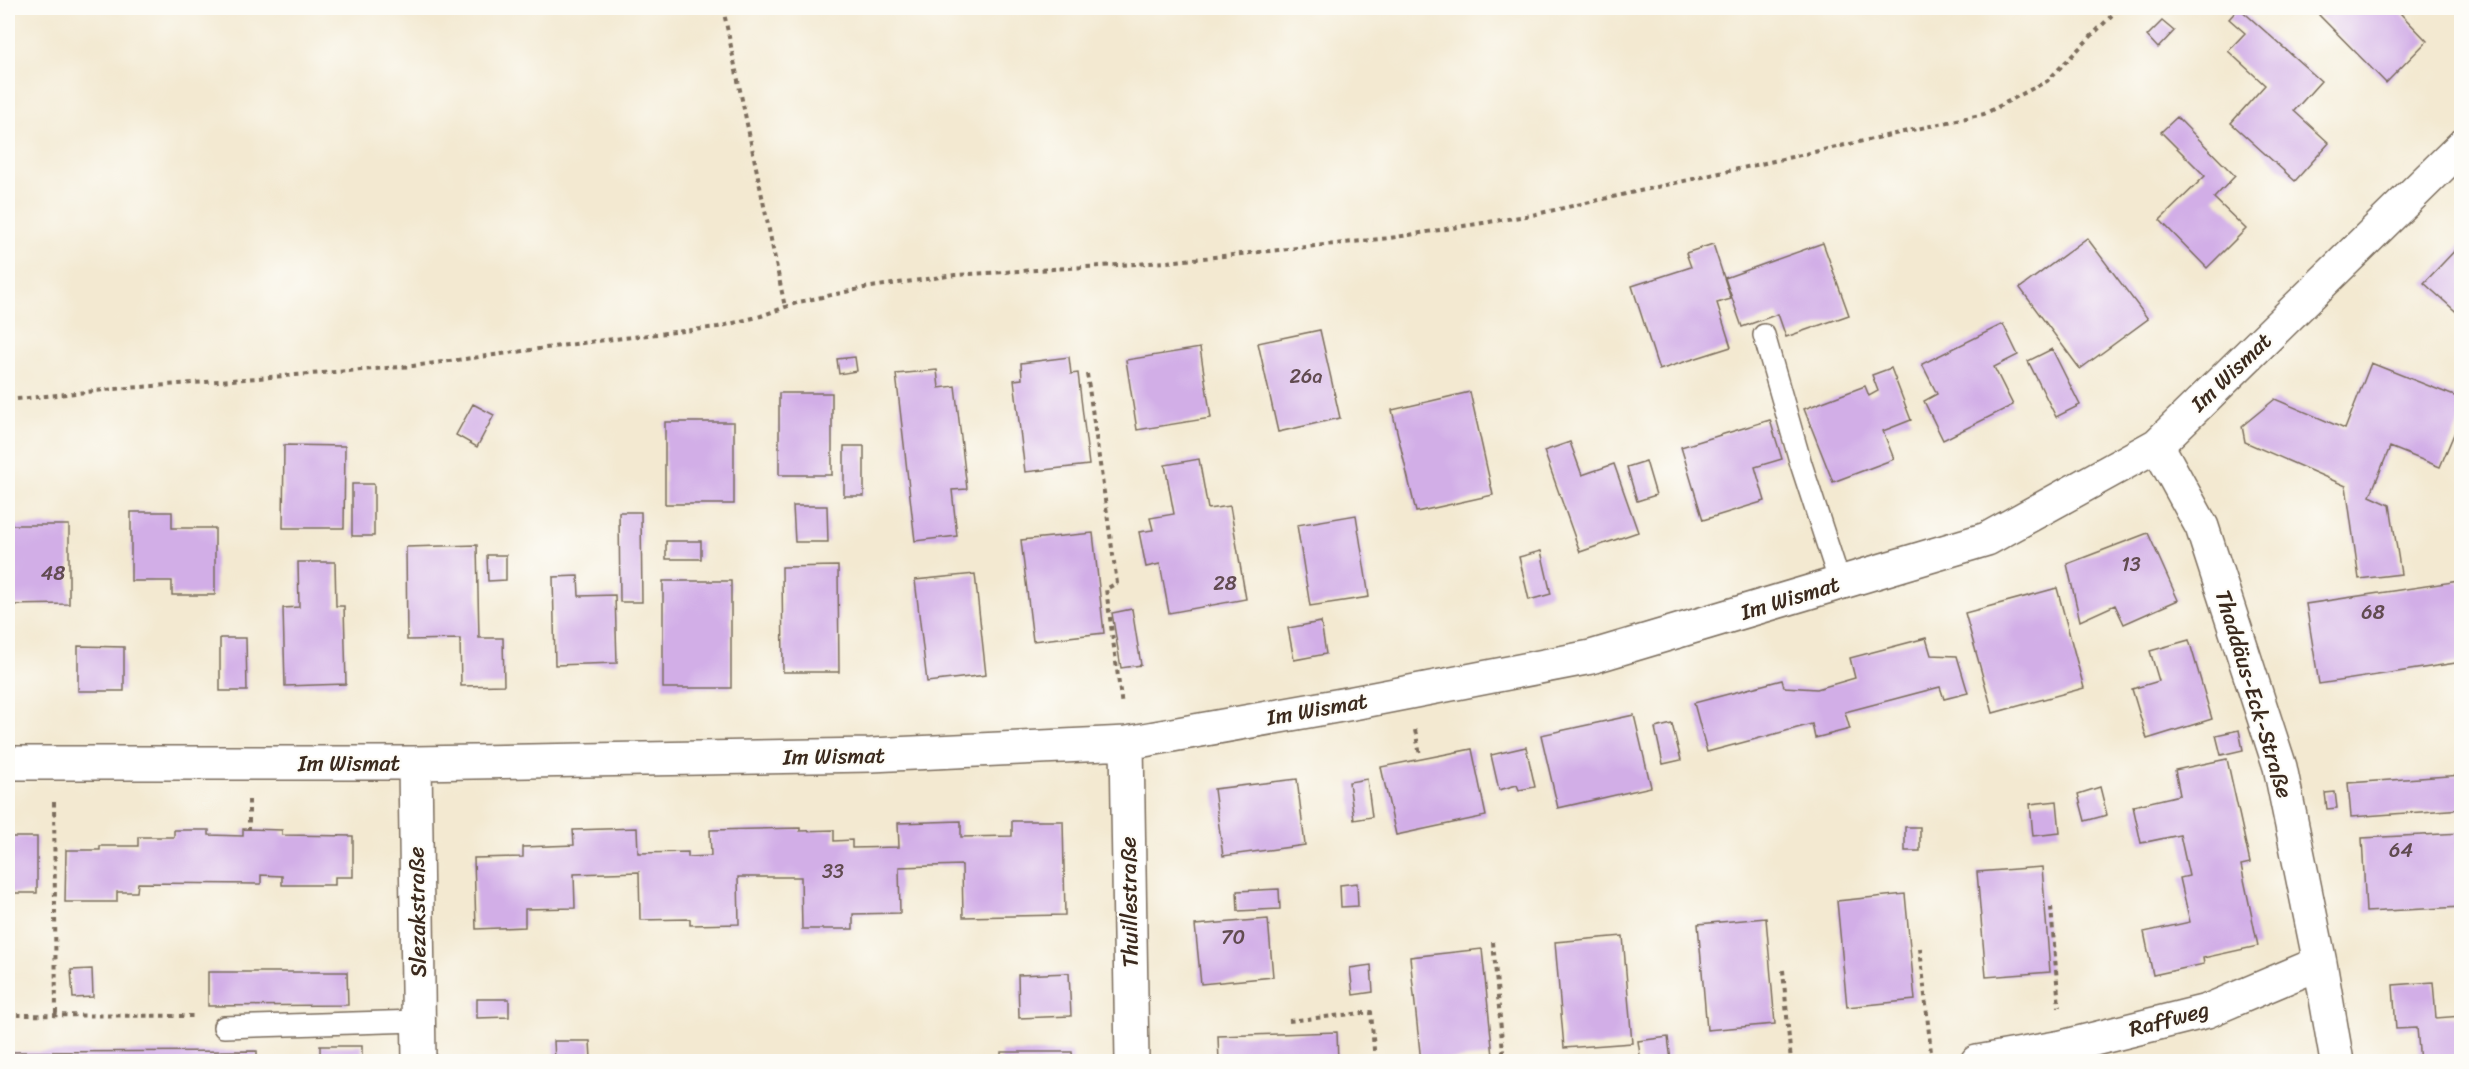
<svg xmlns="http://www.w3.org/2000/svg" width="2469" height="1069" font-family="Sriracha,sans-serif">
	<rect width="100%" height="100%" fill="#fdfcf7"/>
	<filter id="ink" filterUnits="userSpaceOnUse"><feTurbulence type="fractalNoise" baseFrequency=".0167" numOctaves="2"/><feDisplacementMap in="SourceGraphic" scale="12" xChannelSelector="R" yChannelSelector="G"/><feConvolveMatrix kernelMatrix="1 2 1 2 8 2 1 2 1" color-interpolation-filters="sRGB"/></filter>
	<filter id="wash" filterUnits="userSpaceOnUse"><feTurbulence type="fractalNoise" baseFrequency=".008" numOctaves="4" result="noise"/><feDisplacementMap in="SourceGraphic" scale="24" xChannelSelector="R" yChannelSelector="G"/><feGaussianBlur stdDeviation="1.35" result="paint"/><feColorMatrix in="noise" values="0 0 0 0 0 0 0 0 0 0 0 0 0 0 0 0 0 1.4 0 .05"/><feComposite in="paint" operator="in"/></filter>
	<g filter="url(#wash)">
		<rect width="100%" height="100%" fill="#f3e9d1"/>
		<g id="blocks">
			<!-- building -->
			<path fill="#d2aee7" d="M2239,8l82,73 -27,30 35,32 -34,38 -64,-58 34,-38 -37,-34 17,-18 -16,-14z
				M2327,8h81l-7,6 26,27 -41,42 -67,-68z
				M2162,21l12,10 -16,17 -11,-12z
				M2177,117l58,59 -21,22 32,31 -39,39 -47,-48 45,-44 -44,-44z
				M2087,238l61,81 -68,50 -60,-81z
				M1823,243l26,72 -63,22 -8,-23 -36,13 -17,-49z
				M2462,243v74l-38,-34z
				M1713,244l18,55 -14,4 14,44 -72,23 -27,-84 59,-19 -5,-14z
				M2003,324l15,31 -24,12 19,38 -70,35 -19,-39 13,-7 -15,-30z
				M1320,330l20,88 -62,14 -20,-89z
				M1200,348l11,70 -74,12 -11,-70z
				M2052,349l28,56 -24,12 -28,-56z
				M855,357l2,14 -18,3 -2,-15z
				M1069,357l2,17 7,-1 11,92 -64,7 -11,-92 8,-1 -1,-16z
				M2371,363l91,36v16l-22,52 -50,-20 -20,49 20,9 11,69 -42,5 -13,-93 -101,-44 -3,-16 33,-27 70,30z
				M1891,368l20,52 -28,11 11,28 -61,23 -29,-73 61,-23 4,10 9,-5 -6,-16z
				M937,370l2,18 16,-2 12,103 -15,1 5,46 -42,5 -19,-167z
				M1470,392l23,103 -77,17 -24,-102z
				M779,393h53v82h-53z
				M473,404l21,11 -17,32 -21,-12z
				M1770,420l12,39 -27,8 10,34 -62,19 -22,-73z
				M665,422h69v82h-69z
				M1570,442l12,33 32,-11 24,68 -58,20 -36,-101z
				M284,445l61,1 -1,82h-61z
				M844,446h20v50h-20z
				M1199,459l9,50 22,-3 16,93 -77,14 -9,-49 -14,3 -7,-35 14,-2 -3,-12 24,-4 -9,-49z
				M1646,461l10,34 -19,6 -10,-34z
				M352,484h22v52h-22z
				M793,506h34l1,36h-33z
				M131,512h41v16h43v67h-43v-14h-41z
				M619,512h22l1,90h-22z
				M1356,515l13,82 -59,9 -13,-81z
				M8,525h61v79l-61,1z
				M1093,533l11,100 -71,8 -12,-101z
				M2148,533l30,67 -54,24 -9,-19 -35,16 -13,-57z
				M666,541h35v18h-35z
				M477,545l2,93h24l1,47 -43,1 -1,-47 -53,1 -1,-93z
				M1541,551l10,43 -22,6 -10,-43z
				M487,555h19v25l-18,1z
				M298,562h37l1,44h8l2,78 -61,2 -2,-78 16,-1z
				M838,566l1,106h-56l-1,-105z
				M975,574l11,101 -59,7 -12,-102z
				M578,576l1,20 36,-1 2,68 -62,2 -2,-88z
				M663,581h68v107h-68z
				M2459,581l3,16v65l-143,22 -13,-80z
				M2057,588l27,100 -91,25 -28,-100z
				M1132,609l9,56 -20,3 -9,-55z
				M1321,622l5,32 -32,6 -6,-32z
				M220,638h26l1,53h-27z
				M1926,638l5,17 26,1 11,37 -24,6 -4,-12 -95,25 5,17 -35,9 -3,-14 -105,28 -13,-49 88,-23 2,7 33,2 38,-11 -5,-20z
				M2189,640l23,79 -65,20 -15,-50 27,-8 -9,-30z
				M78,646l46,1v44h-46z
				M1634,715l17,72 -93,21 -17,-73z
				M1672,724l9,36 -18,4 -8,-36z
				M2239,730l4,20 -22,5 -5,-20z
				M1526,747l9,40 -16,3 -2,-5 -18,5 -8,-35z
				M1472,749l14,67 -90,19 -15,-68z
				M2227,759l23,104 -9,2 17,81 -55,12 1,6 -51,11 -9,-43 46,-10 -10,-44 9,-2 -9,-41 -39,8 -8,-37 47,-11 -5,-25z
				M2462,775v34l-111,8 -3,-34z
				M1297,779l8,66 -82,11 -9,-67z
				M1367,779l5,38 -18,3 -5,-38z
				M2100,787l7,28 -22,6 -7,-27z
				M2335,792l2,16 -10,1 -2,-16z
				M2057,801l3,32 -27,3 -3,-32z
				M961,821v16l51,-1v-15h51l2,94 -102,2 -1,-52 -63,2 1,46 -47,1v15h-51l-1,-52h-63l1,47 -49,1v-6l-50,1 -1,-48 -65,2 1,34 -50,1v18l-49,2 -2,-71 49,-1v-10l51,-2 -1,-15 64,-2 1,25 50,-1v5l23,-1 -1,-26 90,-2v3l34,-1v11l18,-1v8l47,-1 -1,-24z
				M1905,827h15v24h-15z
				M243,829l39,1v5l71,1v41h-18v8h-53v-9l-21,-1v9l-123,-1 -1,9h-20v10h-52l1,-52h34v-4h38v-9h36v-7h35v5l34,1z
				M2462,833v74l-96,5 -4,-74z
				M9,837h28v56h-29z
				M2042,867l8,105 -64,5 -9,-105z
				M1357,883l1,23 -17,1 -1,-22z
				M1279,889l1,20 -42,2 -1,-20z
				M1905,894l10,106 -68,7 -10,-106z
				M1766,918l9,106 -68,6 -9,-106z
				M1268,919l5,58 -72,7 -6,-59z
				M1623,936l9,107 -68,5 -9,-106z
				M1482,949l11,107 -72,6 -11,-105z
				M1371,965l2,27 -20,3 -3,-27z
				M92,969l1,28 -20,1 -2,-28z
				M208,972h139l1,33 -140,1z
				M1069,973l2,43 -52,2 -1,-43z
				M2433,982l3,36 26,-2v46h-42l-3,-34 -21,1 -3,-44z
				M477,999h32v18l-32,1z
				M1337,1032l1,30h-119l-1,-26z
				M1668,1037l3,24 -30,1 -3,-21z
				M554,1041h36l1,18 -36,2z
				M320,1046h42v16h-42z
				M257,1051v11h-249v-10z
				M1001,1052h71l1,10h-72z"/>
		</g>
	</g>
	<g filter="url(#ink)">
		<use href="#blocks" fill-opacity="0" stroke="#7b6d5d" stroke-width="1.5"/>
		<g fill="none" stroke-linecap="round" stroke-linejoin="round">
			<!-- lane casing -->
			<g stroke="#7b6d5d" stroke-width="24">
				<path id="lane" d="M1764,335l37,129 39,119
					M224,1027l194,-6"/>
			</g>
			<!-- street casing -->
			<g stroke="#7b6d5d" stroke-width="36">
				<path id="street" d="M2157,445l45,82 78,240 40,196 17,99
					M1127,743l5,319
					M8,763h407l456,-8 256,-12 226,-40 238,-46 396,-118 170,-94 305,-299
					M415,763l4,299
					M1977,1062l85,-15 145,-36 113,-48"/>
			</g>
			<!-- path -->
			<path stroke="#7b6d5d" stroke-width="4" stroke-dasharray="4.5 4.5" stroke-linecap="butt" d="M723,8l62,299
				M1087,374l30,209 -11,6 16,117
				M8,400l107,-11 298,-23 184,-25 121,-14 43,-11 38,-14 65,-14 91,-13 212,-13 223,-24 142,-23 452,-101 63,-33 72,-73
				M1415,730l5,25
				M249,800v29
				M54,802l2,212
				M2051,907l8,100
				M1493,942l11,120
				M1920,948l12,114
				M1783,970l8,92
				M8,1015l185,1
				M1289,1021l82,-9 4,50"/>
			<!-- lane -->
			<use href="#lane" stroke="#fff" stroke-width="21"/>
			<!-- street -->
			<use href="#street" stroke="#fff" stroke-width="33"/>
		</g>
	</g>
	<g text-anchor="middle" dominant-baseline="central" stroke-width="4.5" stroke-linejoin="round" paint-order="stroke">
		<!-- number labels -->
		<g font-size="20" fill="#614b50">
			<text x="1306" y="376">26a</text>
			<text x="2131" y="564">13</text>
			<text x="53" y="573">48</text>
			<text x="1225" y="583">28</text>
			<text x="2373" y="612">68</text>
			<text x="2401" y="850">64</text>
			<text x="833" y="871">33</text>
			<text x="1233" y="937">70</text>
		</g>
		<!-- street labels -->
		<g font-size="22" fill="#3b2a1e" stroke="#fdfcf7">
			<text transform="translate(2231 372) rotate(-44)">Im Wismat</text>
			<text transform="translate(1790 598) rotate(-17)">Im Wismat</text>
			<text transform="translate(2254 694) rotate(73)">Thaddäus-Eck-Straße</text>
			<text transform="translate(1317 709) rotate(-10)">Im Wismat</text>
			<text transform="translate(834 756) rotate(-1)">Im Wismat</text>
			<text x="349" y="763">Im Wismat</text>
			<text transform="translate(1129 902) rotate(-91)">Thuillestraße</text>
			<text transform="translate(417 912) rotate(-91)">Slezakstraße</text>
			<text transform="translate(2169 1019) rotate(-15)">Raffweg</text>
		</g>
	</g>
	<!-- margin -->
	<rect width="2469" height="1069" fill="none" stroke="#fdfcf7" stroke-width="30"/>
</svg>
